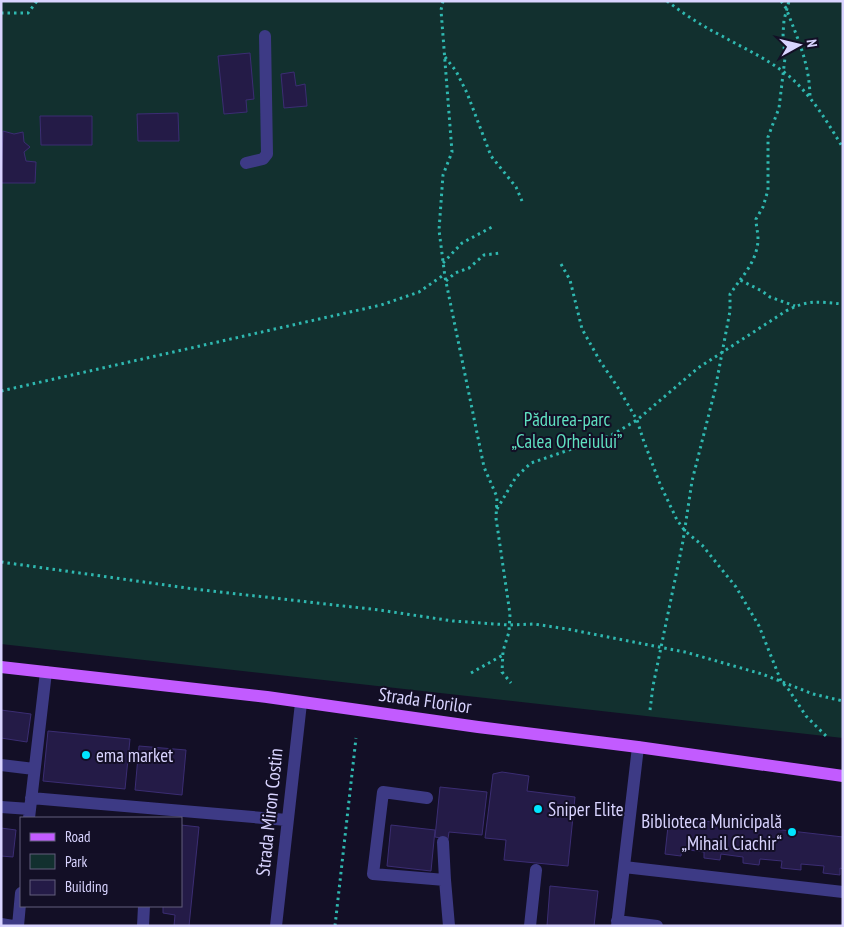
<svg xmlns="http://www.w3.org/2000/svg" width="844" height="927" font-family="'PT Sans Narrow',sans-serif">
	<rect width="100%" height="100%" fill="#130f26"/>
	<!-- green -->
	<path fill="#12302f" d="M1,1h842v737l-842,-94z"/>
	<!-- building -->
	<path fill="#241b47" stroke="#3b2d73" d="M250,53l4,46 -8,1 1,12 -23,2 -6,-58z
		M294,72l2,14 9,-2 2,22 -23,2 -3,-34z
		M178,113l1,28h-41l-1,-27z
		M40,116h52v29h-51z
		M3,131l11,3 9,-2 1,10 6,5 -6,5 2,9 10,1 -1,21h-34z
		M1,710l30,4 -4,28 -26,-4z
		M48,731l82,8 -5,50 -82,-8z
		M139,746l47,4 -4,45 -47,-5z
		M502,772l27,4 -2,15 48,6 -7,69 -64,-6 2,-20 -21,-2 8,-64z
		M440,787l47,5 -5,43 -33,-3 -1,7 -13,-2z
		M669,817l174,20v32l-3,-1v7l-17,-2 1,-7 -23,-2v6l-20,-2 1,-7 -22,-2 -1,6 -16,-2v-6l-22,-3 -1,6 -16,-2v-6l-22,-3 -1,7 -16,-2z
		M181,825l18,2 -10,99h-15l1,-11 -12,-2v-7h18z
		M391,825l44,5 -4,41 -44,-5z
		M1,828l15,2 -3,27 -12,-1z
		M550,886l48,5 -4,35h-47z"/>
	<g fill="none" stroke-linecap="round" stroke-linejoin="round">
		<!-- path -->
		<path stroke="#2fb8b0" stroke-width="3" stroke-dasharray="2.5 4" stroke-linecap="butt" d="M443,1l-2,9 11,142 -9,23 -4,55 6,47 39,190 13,30 -1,21 14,96 -1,18 -6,19 -1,21 9,11
			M667,1c17,13 35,25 55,35 23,13 48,24 68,41 22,19 38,46 53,71
			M781,1l5,7c12,32 24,56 24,91
			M1,13h27l9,-12
			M445,57l11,14 11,22 24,63 25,31 6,14
			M443,263l19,-20 30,-16
			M561,264l9,16 12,49 18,32 17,25 20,34 6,19 17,45 17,36 8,11 17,14 34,42 23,39 22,55 8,9 17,26 20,20
			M740,280c9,-11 18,-26 18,-41 0,-7 -2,-13 -2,-20l7,-12 5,-17v-53l11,-29 6,-50 -2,-24 1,-14 5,-19
			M446,281l9,-8 14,-5 15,-13 17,-2
			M1,391l380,-86 38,-13 26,-18
			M497,509l19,-32 15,-14 79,-27 27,-16 61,-52 88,-57c23,-12 32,-9 57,-7
			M1,562l193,27 185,21 74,11 56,4 25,-1 33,5 118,23 77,22 51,20 30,7
			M471,673l32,-18
			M650,710l3,-24 30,-145 9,-60 23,-91 15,-79v-17l10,-14 22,11 8,6 25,9
			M335,926l21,-188"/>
		<!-- minor -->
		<path stroke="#3d3a85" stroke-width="12" d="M246,163l17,-4 4,-5 -2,-118
			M1,765l33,4
			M31,798l256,22
			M427,798l-44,-6 -10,82 72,6
			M1,807l29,2
			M29,818l17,-146
			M443,842l2,38 4,46
			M624,867l219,25
			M617,921l40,5
			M1,924l12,2
			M18,926l3,-33
			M143,926l1,-20
			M276,926l25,-223
			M530,926l6,-56
			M617,926l21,-179"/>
		<!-- major -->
		<path stroke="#c25bff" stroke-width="12" d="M1,667l266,30 211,30 160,20 205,29"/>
	</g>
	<!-- markers -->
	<g fill="#00e5ff" stroke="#130f26" stroke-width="2">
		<circle cx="86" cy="755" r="5"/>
		<circle cx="538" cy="809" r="5"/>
		<circle cx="792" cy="832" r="5"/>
	</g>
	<g text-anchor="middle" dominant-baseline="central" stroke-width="4" stroke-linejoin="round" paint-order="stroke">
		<!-- park labels -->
		<g font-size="19" fill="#5fe0c0" stroke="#130f26">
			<text x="567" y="419">Pădurea-parc<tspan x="567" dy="22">„Calea Orheiului”</tspan></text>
		</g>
		<!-- street labels -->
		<g font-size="19" fill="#d9d4ff" stroke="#130f26">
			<text transform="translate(425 700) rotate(8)">Strada Florilor</text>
			<text transform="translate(269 812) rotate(-84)">Strada Miron Costin</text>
		</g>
		<!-- poi labels -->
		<g font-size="19" fill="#d9d4ff" stroke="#130f26" text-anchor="start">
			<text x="96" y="755">ema market</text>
			<text x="548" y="809">Sniper Elite</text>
			<text x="782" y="821" text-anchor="end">Biblioteca Municipală<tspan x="782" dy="22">„Mihail Ciachir“</tspan></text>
		</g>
	</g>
	<!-- border -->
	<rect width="844" height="927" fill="none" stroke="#d9d4ff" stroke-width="5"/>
	<!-- legend -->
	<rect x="20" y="817" width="162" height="90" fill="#130f26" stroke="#625e7d"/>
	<rect x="30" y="833" width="25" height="8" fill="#c25bff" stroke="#625e7d"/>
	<text x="65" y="842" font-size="15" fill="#d9d4ff">Road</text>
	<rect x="30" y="854" width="25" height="15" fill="#12302f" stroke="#625e7d"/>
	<text x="65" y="867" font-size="15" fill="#d9d4ff">Park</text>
	<rect x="30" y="880" width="25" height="15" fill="#241b47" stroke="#625e7d"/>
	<text x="65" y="892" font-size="15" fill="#d9d4ff">Building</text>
	<!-- north arrow -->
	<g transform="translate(799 45) rotate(82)" stroke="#130f26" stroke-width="4" paint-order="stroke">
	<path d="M0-4L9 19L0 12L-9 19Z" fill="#d9d4ff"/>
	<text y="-8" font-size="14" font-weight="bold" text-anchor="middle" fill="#d9d4ff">N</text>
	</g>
</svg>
